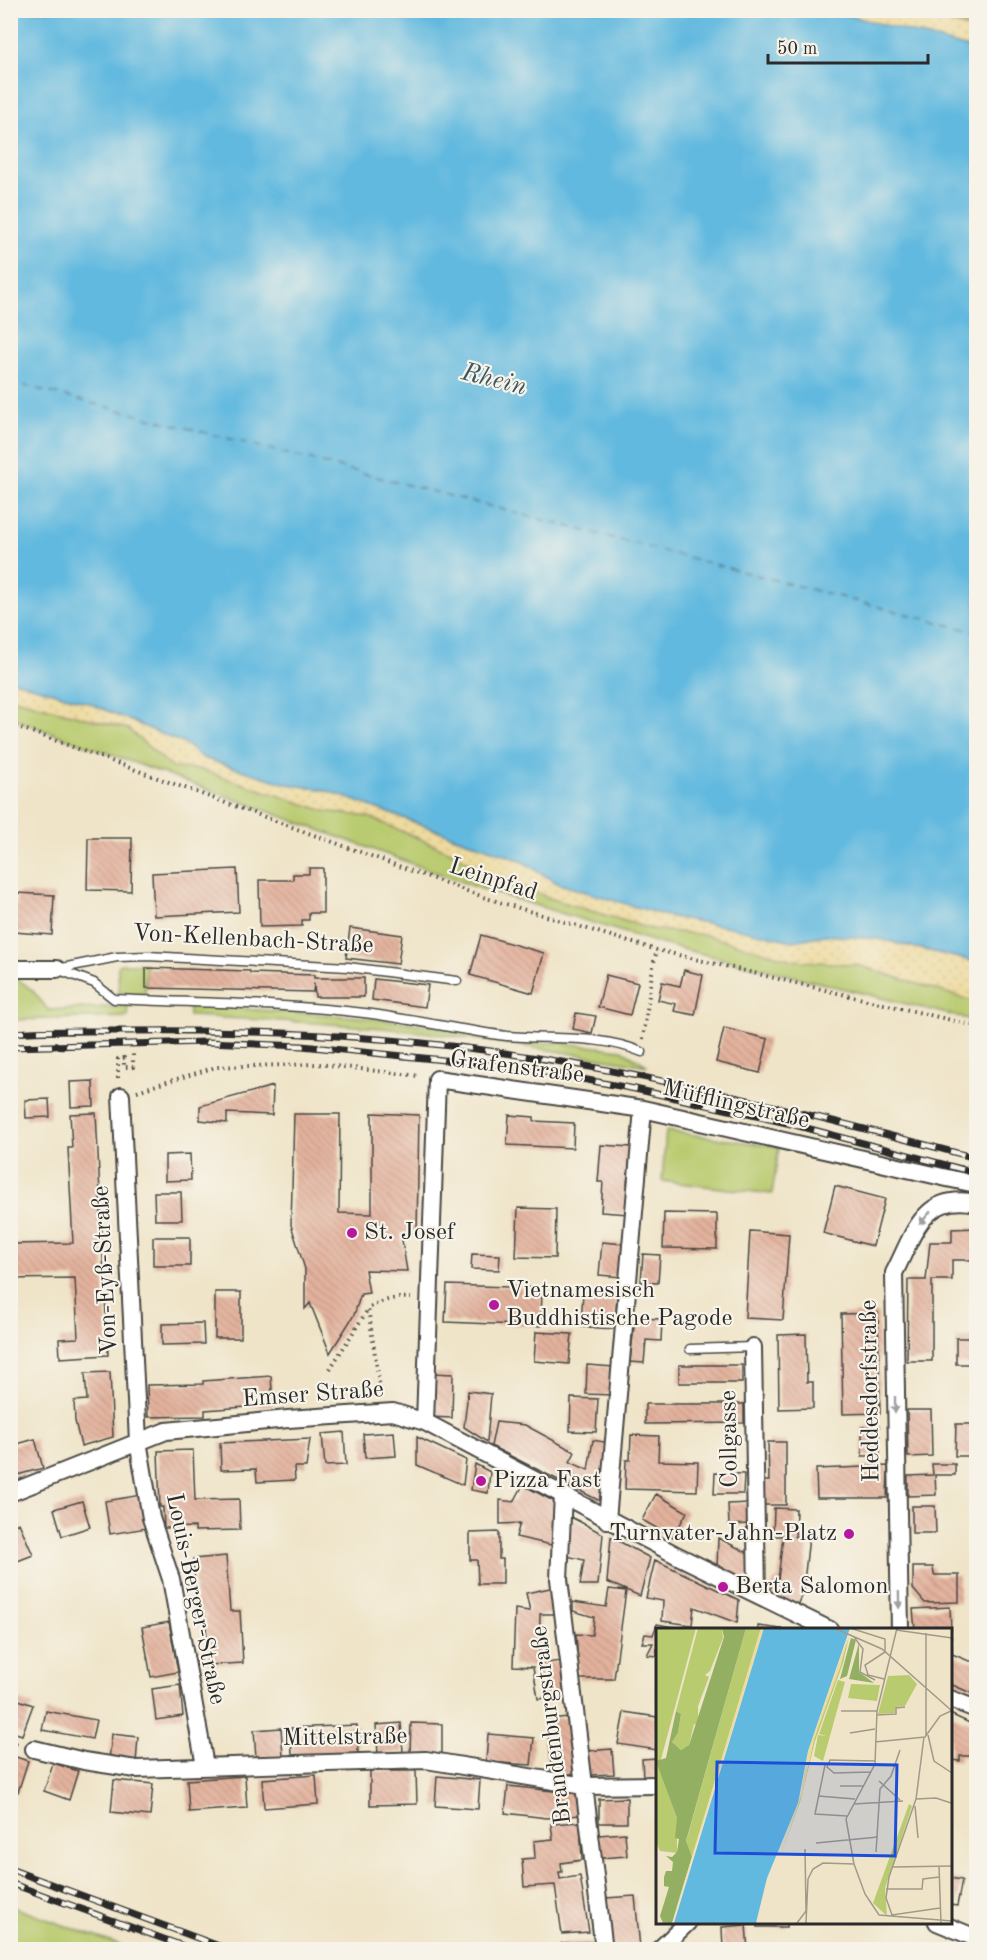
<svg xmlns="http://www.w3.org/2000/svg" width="987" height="1960" font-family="'Old Standard TT',serif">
	<defs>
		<pattern id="sand-dots" width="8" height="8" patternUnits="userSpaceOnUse" patternTransform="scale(1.5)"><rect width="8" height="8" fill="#eeda9e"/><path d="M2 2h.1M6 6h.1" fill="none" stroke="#cb8" stroke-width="1.8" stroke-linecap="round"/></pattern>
		<pattern id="building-back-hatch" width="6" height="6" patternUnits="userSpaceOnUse" patternTransform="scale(1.5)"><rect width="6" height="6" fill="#e3b29d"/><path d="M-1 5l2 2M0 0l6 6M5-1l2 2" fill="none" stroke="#c39987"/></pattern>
	</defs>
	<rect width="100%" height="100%" fill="#f7f3e8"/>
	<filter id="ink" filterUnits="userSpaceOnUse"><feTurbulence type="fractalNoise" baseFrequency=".0167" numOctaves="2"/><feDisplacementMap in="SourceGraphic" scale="12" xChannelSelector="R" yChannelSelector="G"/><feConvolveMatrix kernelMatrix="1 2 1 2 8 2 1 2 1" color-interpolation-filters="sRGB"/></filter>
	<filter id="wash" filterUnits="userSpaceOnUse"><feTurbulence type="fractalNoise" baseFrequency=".008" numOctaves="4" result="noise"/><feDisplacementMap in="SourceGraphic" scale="24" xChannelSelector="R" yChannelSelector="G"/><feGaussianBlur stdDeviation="1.35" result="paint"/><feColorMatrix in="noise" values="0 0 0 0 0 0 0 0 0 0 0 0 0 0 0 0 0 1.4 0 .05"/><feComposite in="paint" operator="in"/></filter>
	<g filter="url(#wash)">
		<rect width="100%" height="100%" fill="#efe4c8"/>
		<!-- green -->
		<path fill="#b9cb6f" stroke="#727b4d" stroke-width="1.5" d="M906,11h70v19z
			M10,698l118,31 45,39 26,1 126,42 44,6 84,36 45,26 9,1 42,18 102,31 54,6 32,8 91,18 29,4 119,37v19l-314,-77 -183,-56 -468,-170z
			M121,964h25l-1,30 -26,-2 -1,-25z
			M11,977h4l18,14 15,19 80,-4v11l-117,3z
			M189,1005l170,12 60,7 104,18 39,1 60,7 26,16c-78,-13 -156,-26 -235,-35 -75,-8 -149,-11 -224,-15z
			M666,1131l113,16 -7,47 -110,-13z
			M10,1906l120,43h-119z"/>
		<!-- sand -->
		<path fill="url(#sand-dots)" stroke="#8c8264" stroke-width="1.5" d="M830,11h76l70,19v20z
			M11,680l78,23 96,41 18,14 84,26 38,6 195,70 39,24 234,57 32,-6 54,4 97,23v40l-119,-37 -64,-5 -88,-25 -54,-6 -102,-31 -42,-18 -9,-1 -45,-26 -84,-36 -44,-6 -126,-42 -26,-1 -45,-39 -117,-31z"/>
		<!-- water -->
		<path fill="#62b9df" stroke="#467285" stroke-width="1.5" d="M830,10l146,40v912l-97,-23 -54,-4 -32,6 -58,-13 -69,-12 -107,-32 -39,-24 -195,-70 -38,-6 -84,-26 -18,-14 -96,-41 -78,-23v-669z"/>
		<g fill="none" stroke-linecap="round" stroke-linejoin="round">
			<!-- ferry -->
			<path stroke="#3c5661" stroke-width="1.5" stroke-dasharray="8 6" stroke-linecap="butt" d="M10,382l966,250"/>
		</g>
		<g id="blocks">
			<!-- building -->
			<path fill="url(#building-back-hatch)" d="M88,838h44l-1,53 -44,-1z
				M309,868h14v45h-14v7h-7v6l-42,1 -1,-47h34v-6h16z
				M237,869l2,43 -85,4 -2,-43z
				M17,893l37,2 -2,40 -38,-3z
				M350,928l52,7 -4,29 -52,-6z
				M481,935l63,18 -11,40 -63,-18z
				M146,968l104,3v2l64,2v3h50v19h-49l-1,-14 -1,9 -167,-4z
				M684,970l19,5 -8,40 -21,-4 2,-7 -18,-4 4,-18 18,4z
				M606,975l32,8 -8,32 -32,-8z
				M374,979l54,6 -3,22 -53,-7z
				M576,1013l20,3 -4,17 -19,-4z
				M724,1028l44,11 -8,34 -44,-11z
				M976,1055v21l-6,-2z
				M93,1081l1,25 -23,1 -1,-25z
				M273,1086l-1,29 -45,-2v10l-27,-3v-14z
				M49,1099l1,18 -24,1 -1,-18z
				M96,1113l12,242 -48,3 -1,-19 19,-1 -3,-60 -65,1v-35l63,-1 -5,-95h4l-2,-34z
				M372,1113l47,2 -2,117 -16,2 6,37 -42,-1 4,23 -8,1 -7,21 -24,38 -20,-50 -5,6v-40l-14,-44 3,-111h46l-1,99 33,1z
				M509,1115l25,2v4l40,2 -1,25 -66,-3z
				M601,1145l30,2 -4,37h4l-2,30 -28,-2 2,-30h-5z
				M190,1154l1,26 -26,1v-26z
				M835,1186l50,13 -12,47 -50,-13z
				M154,1192h27l1,28h-27z
				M518,1208l38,1 -1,49 -39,-1z
				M664,1213l53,1v35l-54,-1z
				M976,1228v32h-24v20h-20v81h-25l1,-81h18l4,-38h22v-13z
				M750,1231l39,3 -6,86 -38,-2z
				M153,1237h37v29h-37z
				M602,1242l22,2 -2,33 -23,-2z
				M472,1254l28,1 -1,15 -28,-1z
				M643,1254l17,1 -2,28 -17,-1z
				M447,1285l95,3 -1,38 -96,-4z
				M215,1292h26v46h-26z
				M583,1292l34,2 -2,35 -34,-2z
				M878,1313l2,100 -37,1 -2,-100z
				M635,1318l27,1 -1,22 -15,-1 -2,23 -14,-1z
				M203,1323l1,21 -42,1v-21z
				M536,1332l36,2 -3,30 -35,-3z
				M806,1334l1,48h6v26l-34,1 -1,-74z
				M956,1338h20v26h-20z
				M587,1365l27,2 -2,28 -26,-1z
				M679,1365h63v18h-63z
				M110,1372l3,65 -32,9 -6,-25 -1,-20 13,-1 -2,-27z
				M432,1373l21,1 -1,44 -22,-1z
				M271,1376l2,29 -68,5v6l-57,1 -1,-32 56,-1v-3z
				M468,1391l23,3 -4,48 -23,-15z
				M571,1398l27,1 -2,33 -26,-1z
				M645,1404h99v19l-99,1z
				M907,1410h24l1,46 -24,1z
				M496,1422l29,3 50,27 -5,10 18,8 5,-30 17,3 -8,59 -111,-56z
				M956,1424h20v32h-21z
				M879,1426l1,30h-18v-29z
				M344,1432l2,33 -21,1 -3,-32z
				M394,1432l2,24 -31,2 -2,-24z
				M631,1435l28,1 -1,25 40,1 -1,29 -72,-2 1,-29h4z
				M417,1437l49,23 -3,25 -46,-20z
				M35,1439l8,29 -33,9v-31z
				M310,1439l-4,28h-12l1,13 -38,2 -1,-13 -35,1 -1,-27z
				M768,1442h18v63h-25v-24h8z
				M193,1450l2,50 44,-1 1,31 -45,1v-4l-31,1 -1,-21h-3l-2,-56z
				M475,1464l15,8 -2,21 -17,-3z
				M932,1464h23v11h-20l1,20 -28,1v-20l25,-1z
				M888,1466l-1,32h-70l-1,-29z
				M715,1473l29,1 -1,20h-29z
				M523,1485l34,18 -1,43 -40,-9 4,-14 -20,1v-24l14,2z
				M656,1494l31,18 -14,25 -31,-17z
				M141,1495l6,33 -37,6 -5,-33z
				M82,1501l8,26 -28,9 -8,-27z
				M749,1503v21l-20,1 -1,-21z
				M912,1506h23l1,27h-24z
				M774,1508l22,1 -1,28h14l-6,54 -6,15 -29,-13 7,-14 3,1 5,-44h-10z
				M571,1517l32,17 -5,51h-18l4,-25 -17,-4z
				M19,1523l14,32 -23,9v-37z
				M499,1532v27h4v25h-25l-1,-24h-7v-27z
				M611,1537l39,21 -10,38 -33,-14z
				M718,1538l32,16v21l-8,6 -25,-12z
				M226,1556l4,55h10l3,52 -34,2 -4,-52 -8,1 -4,-55z
				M655,1560l84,40 -2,23 -43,-16 -2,18 -30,-4 1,-20 -17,-3z
				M913,1567h20l1,8h25v27l-34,1 -12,-14z
				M555,1587l2,27h-17l-1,50 22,-3 5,34 -28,4 -5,-32 -20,-1 2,-57 15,2 -4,-18z
				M609,1589l17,2 -12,88h-35l-3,-45 16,1 2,-18 -21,-6v-9l33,5z
				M950,1607l1,23h-36l-2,-21z
				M169,1622l9,50 -27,5 -9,-50z
				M657,1624l30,6h-30v26l-10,-1 6,-12h-11l3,-9 8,1z
				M758,1626l24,3 -1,1h-23z
				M950,1636h1l1,18 17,7h7v34l-26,-11z
				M180,1685l3,31 -27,4 -4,-31z
				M10,1697l23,8 -11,30 -12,-4z
				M46,1711l50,9 -4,19 -50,-9z
				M624,1712l33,5v33l-39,-6z
				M950,1714l24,11 -3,31h-11v5l-10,-1z
				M570,1717l6,56 -24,3 -5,-57z
				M401,1723l2,29 -25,2 -2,-29z
				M411,1723l31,1v30l-32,-1z
				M357,1725l1,29 -66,2 -1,-28z
				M281,1728l2,28 -27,2 -2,-28z
				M112,1734l26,3 -2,26 -27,-3z
				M488,1734l46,4 -3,27 -45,-3z
				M612,1749l2,25 -26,1 -1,-24z
				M10,1755l18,6 -10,31 -8,-2z
				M657,1758v20l-14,1 -1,-20z
				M53,1763l25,8 -9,29 -25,-9z
				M370,1771h46l1,33 -47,1z
				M316,1775l2,29 -54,4 -2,-29z
				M245,1776l2,32 -58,4 -2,-32z
				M437,1776l43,4 -2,29 -43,-3z
				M114,1780l39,4 -3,32 -39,-4z
				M508,1786l72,8v21l-33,3 -42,-5z
				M627,1798v25h-28v-24z
				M580,1822l2,38 -21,3 1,9h-3l1,7 20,-3 9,56 -27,2 -7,-49 -31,2 -2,-28 13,-1 -1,-17 19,-2 -2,-15z
				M625,1833l2,23 -27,2 -1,-23z
				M950,1878l12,2 -5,26 -7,-1z
				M635,1896l5,52 -30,2 -4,-52z
				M757,1923h30v4h-30z
				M746,1925l2,25h-25l-1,-23z
				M591,1942v8h-29v-7z"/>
		</g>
	</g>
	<g filter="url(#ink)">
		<use href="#blocks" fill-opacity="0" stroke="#484743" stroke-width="1.5"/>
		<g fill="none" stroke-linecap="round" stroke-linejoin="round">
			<!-- service casing -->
			<g stroke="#484743" stroke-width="11">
				<path id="service" d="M57,969l37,14 20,16c83,4 167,4 250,14 48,6 95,17 143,23 46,4 92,-2 135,16
					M57,969l60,-12 31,-1 200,11 109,14
					M690,1349l63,-2"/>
			</g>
			<!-- minor casing -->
			<g stroke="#484743" stroke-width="20">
				<path id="minor" d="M10,969h47
					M121,1096l17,345 13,77 20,61 34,187
					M753,1347l4,246
					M425,1422l12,-343 206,30 304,69 24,5 3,-1
					M10,1493l156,-62 122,-12 105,-7 32,10 253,134 152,74
					M563,1494l-4,85 45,371
					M607,1520l36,-411
					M900,1630l-6,-357c20,-39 29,-81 82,-70
					M950,1699l26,10
					M34,1749l50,12 52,8 290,-9 158,26 73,-1
					M937,1922l39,16
					M659,1950l29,-28"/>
			</g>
			<!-- path -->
			<path stroke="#484743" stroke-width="4" stroke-dasharray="1.5 4.5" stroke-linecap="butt" d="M10,724l476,174 171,52 319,76
				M643,1039l10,-73 4,-16
				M118,1078v-19l6,-1v9h9v-14
				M137,1091l79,-24 103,-3 100,12
				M330,1369l38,-60
				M381,1395l-13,-87c15,-8 26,-11 43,-10
				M10,1742l9,2"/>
			<!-- service -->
			<use href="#service" stroke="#fff" stroke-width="8"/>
			<!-- minor -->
			<use href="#minor" stroke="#fff" stroke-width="16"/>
			<!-- rail casing -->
			<g stroke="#2b2b2b" stroke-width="7">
				<path id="rail" d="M10,1033c40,-3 79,-2 119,-2 149,-2 298,7 445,33 136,24 269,59 402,94
					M10,1047l197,-5 95,4 222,22 111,21 156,35 185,49
					M10,1869l220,81
					M10,1883l184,67"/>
			</g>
			<!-- rail -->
			<use href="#rail" stroke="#f7f3e8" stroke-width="4.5" stroke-dasharray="14" stroke-linecap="butt"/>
		</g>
		<!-- one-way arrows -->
		<defs><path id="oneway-solid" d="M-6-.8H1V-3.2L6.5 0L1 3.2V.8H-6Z" transform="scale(1.5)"/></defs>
		<g fill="#a0a0a0">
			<use href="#oneway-solid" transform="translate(925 1218) rotate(131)"/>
			<use href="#oneway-solid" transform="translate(895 1405) rotate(90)"/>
			<use href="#oneway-solid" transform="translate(899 1600) rotate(89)"/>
		</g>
	</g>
	<!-- markers -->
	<g fill="#b5179e" stroke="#f7f3e8" stroke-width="2">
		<circle cx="352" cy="1233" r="6"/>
		<circle cx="494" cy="1305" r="6"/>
		<circle cx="481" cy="1481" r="6"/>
		<circle cx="849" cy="1534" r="6"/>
		<circle cx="723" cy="1587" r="6"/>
	</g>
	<g text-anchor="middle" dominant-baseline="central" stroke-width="4.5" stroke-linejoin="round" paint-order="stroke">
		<!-- street labels -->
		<g font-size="24" fill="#2b2b2b" stroke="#f7f3e8">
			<text transform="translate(493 880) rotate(18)">Leinpfad</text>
			<text transform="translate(253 940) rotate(3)">Von-Kellenbach-Straße</text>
			<text transform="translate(517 1068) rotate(7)">Grafenstraße</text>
			<text transform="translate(736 1105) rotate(13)">Müfflingstraße</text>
			<text transform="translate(106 1270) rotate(-93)">Von-Eyß-Straße</text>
			<text transform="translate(871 1391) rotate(-91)">Heddesdorfstraße</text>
			<text transform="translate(313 1395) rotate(-4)">Emser Straße</text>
			<text transform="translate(730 1439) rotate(-91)">Collgasse</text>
			<text transform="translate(195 1599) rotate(78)">Louis-Berger-Straße</text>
			<text transform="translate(552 1725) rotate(-97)">Brandenburgstraße</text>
			<text transform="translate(345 1738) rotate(-1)">Mittelstraße</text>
		</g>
		<!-- poi labels -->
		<g font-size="24" fill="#2b2b2b" stroke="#f7f3e8" text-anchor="start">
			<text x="364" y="1233">St. Josef</text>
			<text x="506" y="1291">Vietnamesisch<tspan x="506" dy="28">Buddhistische Pagode</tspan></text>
			<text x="493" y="1481">Pizza Fast</text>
			<text x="837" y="1534" text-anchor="end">Turnvater-Jahn-Platz</text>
			<text x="735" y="1587">Berta Salomon</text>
		</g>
		<!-- water labels -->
		<g font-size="26" font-style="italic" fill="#3c5661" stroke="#f7f3e8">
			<text transform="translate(494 380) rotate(14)">Rhein</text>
		</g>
	</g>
	<!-- overview -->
	<g transform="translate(656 1628)">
		<rect width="296" height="296" fill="#efe4c8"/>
		<path d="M0,0h40l-37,139 18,51v35l-17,-2 -4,-9zM42,0h24l1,10 -13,33 -5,4 4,2 -11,29v19l-4,-1 -5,21 -8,5 -9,-8 6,-9 3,-19 -5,-3zM90,0h15l-69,229 -6,-15zM193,9l-6,26 -28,78 -14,58 -22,61 23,-66 12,-55zM253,47l8,9 -12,22 -9,1 -1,6 -17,1 10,-38zM182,52l7,2 -22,79 -9,-5 4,-21 9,1 -8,-2zM195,56l29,1 -3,16 -29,-3zM253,176l3,2 -27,82 2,28 -14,-13z" fill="#b9cb6f"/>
		<path d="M66,0h24l-60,213 6,16 -20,66h-9l-3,-7 9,-29 -5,-1v-9l2,-6h6l1,-9 -7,-6 6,1 5,-5 2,-13 -4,-1 2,-20 -21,-57 10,-3 10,-47 5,3 -3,19 -6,9 9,8 8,-5 35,-108zM195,10l5,2 -9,36 -7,3zM203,15v29l15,11 -25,-4z" fill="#92af62"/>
		<path d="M105,0h3l-92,295 8,-27zM192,9l-7,28 -27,74 -12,55 -25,66 24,-67 7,-42z" fill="#eeda9e"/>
		<path d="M108,0h86l-42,123 -10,52 -31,75 -11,45h-82z" fill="#62b9df"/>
		<path fill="none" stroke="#62b9df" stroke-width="3" d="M75,295l82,-295"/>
		<path fill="none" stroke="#a19a89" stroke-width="1.5" d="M178,0l48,21 70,62M194,0l35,11v13l-20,13 3,10 16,4M240,2l56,8M270,5v103M198,9l9,12 -3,23 15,8M185,83h36M221,87l19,-1v-6l9,-1M194,105l25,-4M272,107l6,26 18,12M268,109l-8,62 -27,78 -3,21 6,17 48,-7M219,114l50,-5 15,-21 11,-5M169,137l-10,49 32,2M215,144l-37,1 -7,-6 3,-7 45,1M223,153l21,19M184,158h23M162,168l37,3M260,171l20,-1 15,5M198,176l49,-3M259,178l3,32M160,215l62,-6M220,224l4,-63 11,-13 9,-26M198,236l-8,-45 29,-55 2,-53 20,-83M198,236l11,30 14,21 73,6M283,238l2,57M237,239l59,-1M230,261h36l1,-10 16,-2M141,295l9,-12 -1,-62M150,295l2,-44 5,-10 10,-6 31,1"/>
		<path fill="#1d4ed8" fill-opacity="0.15" stroke="#1d4ed8" stroke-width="3" d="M61,134l180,3 -2,91 -180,-3z"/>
		<rect width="296" height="296" fill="none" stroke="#2b2b2b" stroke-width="3"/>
	</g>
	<!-- margin -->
	<rect width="987" height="1960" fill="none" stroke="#f7f3e8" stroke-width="36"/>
	<!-- scale -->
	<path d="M768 54v9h160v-9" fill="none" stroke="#2b2b2b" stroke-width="3"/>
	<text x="777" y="54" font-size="18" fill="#2b2b2b" stroke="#f7f3e8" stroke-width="4.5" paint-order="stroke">50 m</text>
</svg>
